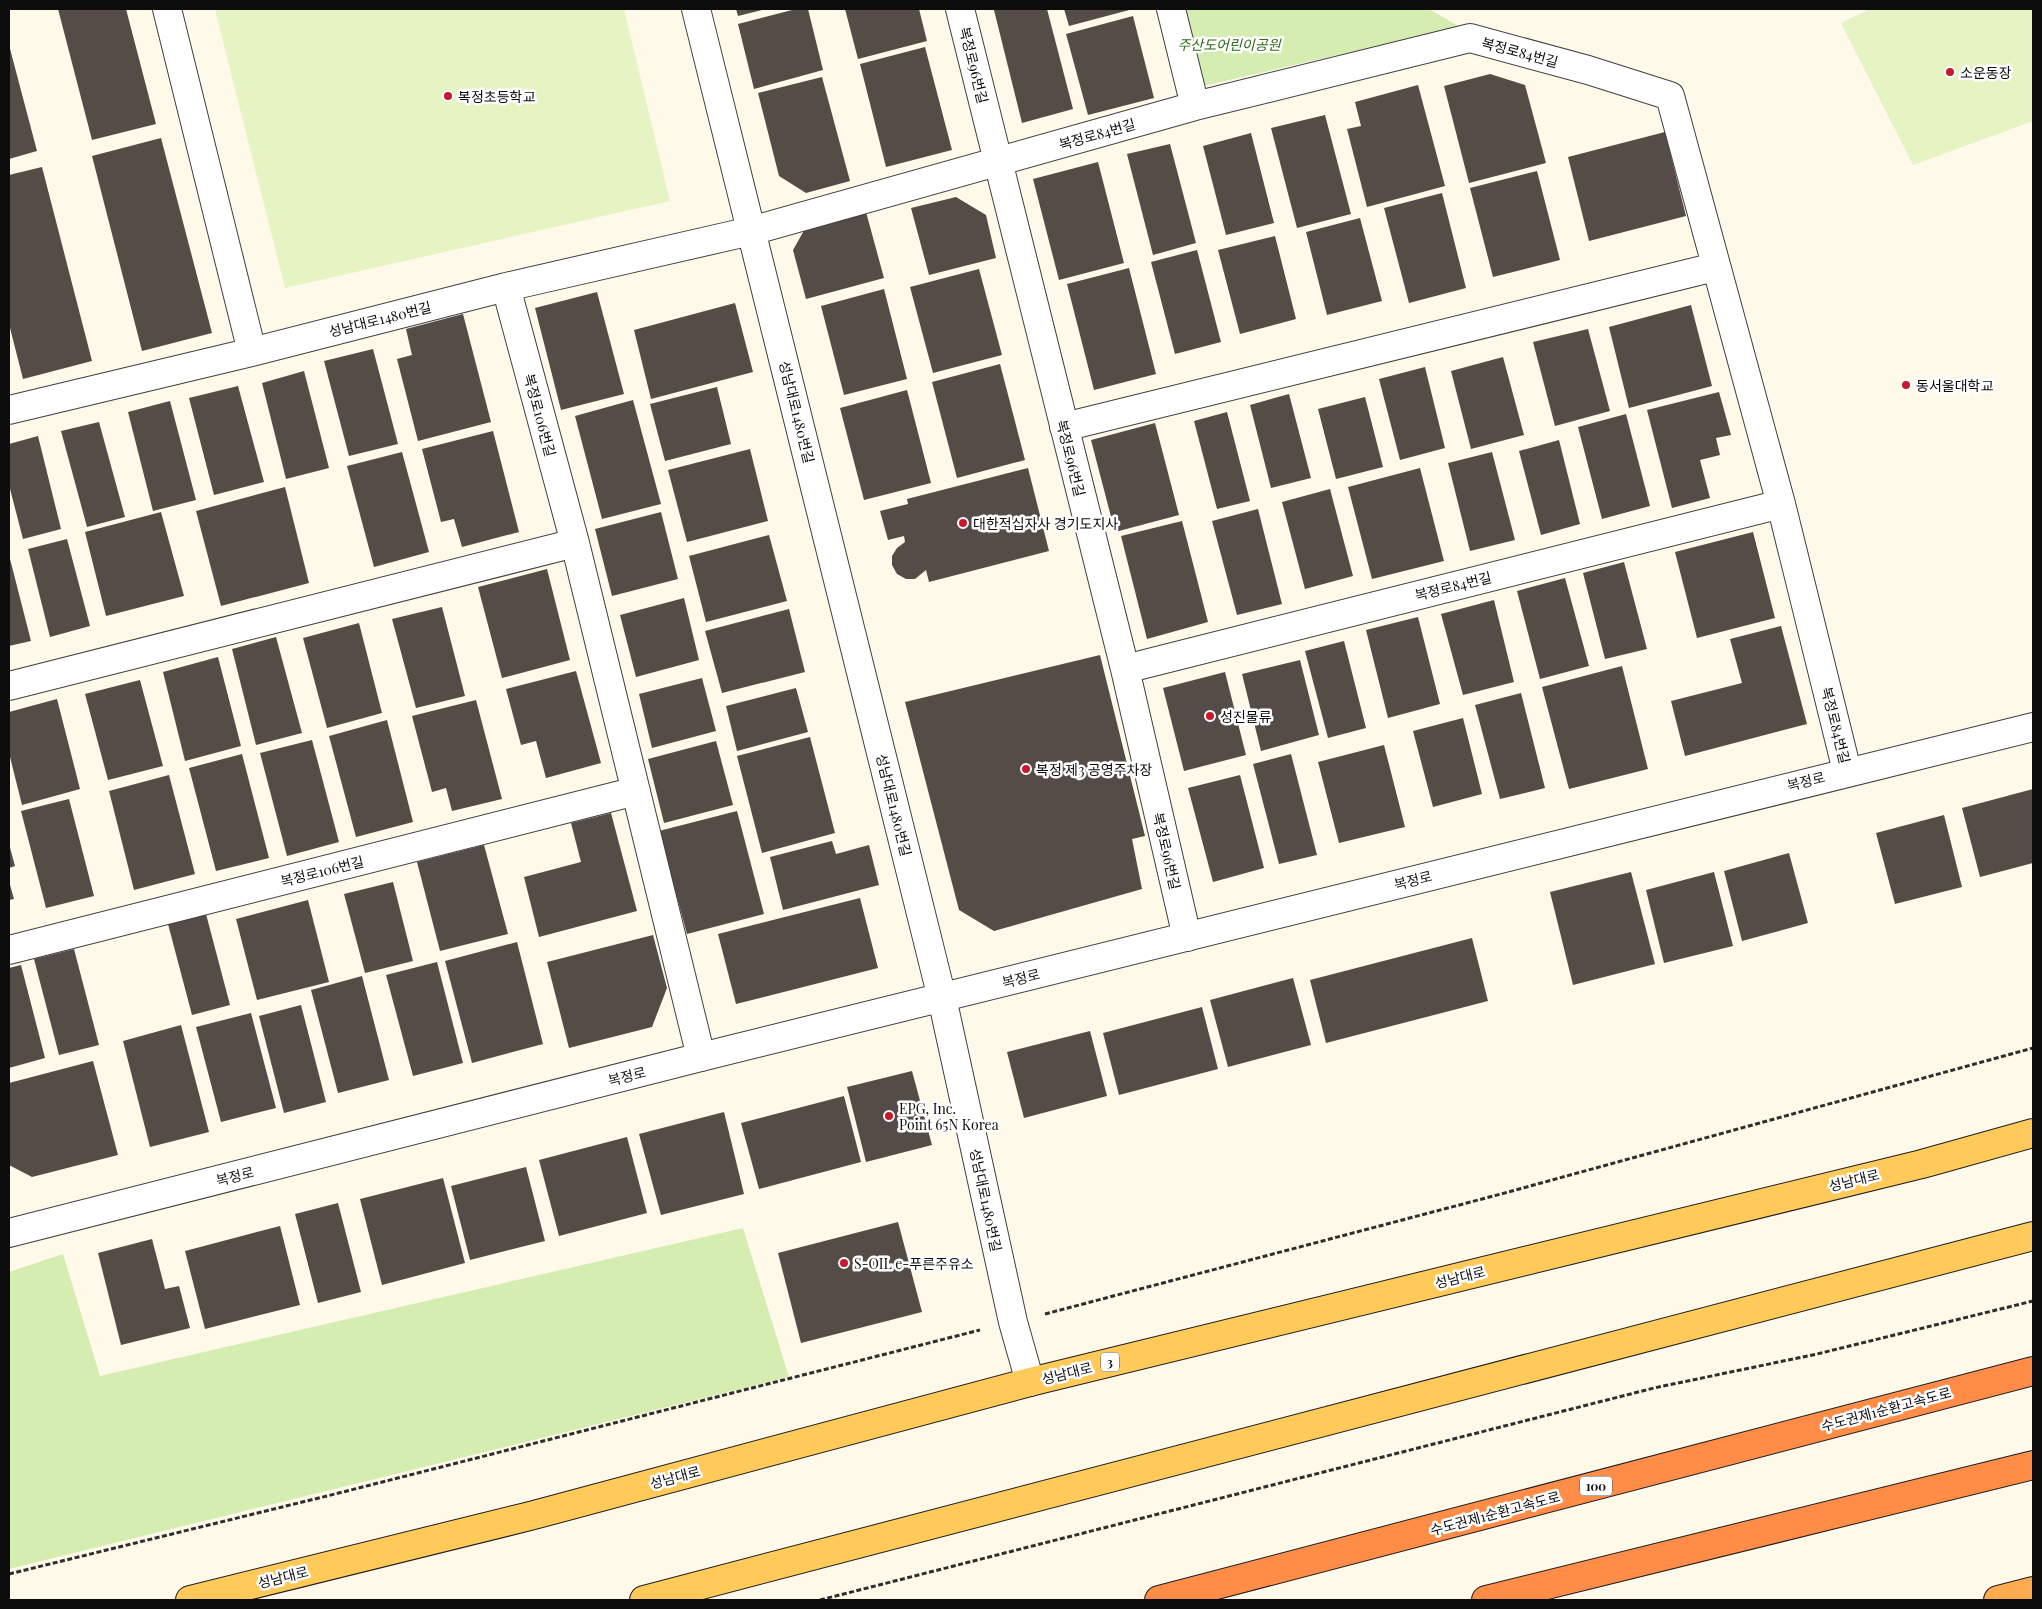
<svg xmlns="http://www.w3.org/2000/svg" width="2042" height="1609" font-family="'Playfair Display','Noto Sans KR',serif">
	<rect width="100%" height="100%" fill="#fff9ea"/>
	<!-- green -->
	<path fill="#d5edb1" d="M1183,9h246l31,18 -257,59z
		M743,1228l46,149 -780,192v-297l54,-18 37,122z"/>
	<!-- pitch -->
	<path fill="#e6f3c3" d="M215,9h409l46,192 -385,87z
		M1870,9h163v112l-120,44 -72,-142z"/>
	<!-- building -->
	<path fill="#554b47" d="M58,9h68l30,115 -64,16z
		M736,9h30l-28,7z
		M796,9h12l15,61 -69,19 -16,-65z
		M845,9h74l8,32 -69,18z
		M998,9h49l26,100 -51,14 -28,-113z
		M1064,9h69l-64,17z
		M1133,16l21,82 -66,17 -22,-81z
		M9,45l28,106 -28,8z
		M925,47l27,103 -66,17 -26,-103z
		M1490,74l35,11 21,78 -77,20 -25,-97z
		M822,77l28,104 -44,12 -27,-17 -21,-83z
		M1418,85l27,101 -78,21 -20,-78 14,-3 -6,-24z
		M1325,115l26,99 -54,14 -26,-100z
		M1665,132l21,84 -97,25 -21,-84z
		M1251,133l23,90 -48,12 -23,-89z
		M161,138l51,195 -70,18 -50,-195z
		M1170,144l26,99 -43,12 -26,-101z
		M1098,162l26,101 -65,17 -26,-101z
		M42,167l50,194 -69,18 -14,-55v-149z
		M1537,171l23,89 -67,17 -23,-89z
		M1442,193l24,95 -57,15 -25,-95z
		M956,197l30,18 10,43 -67,17 -18,-67z
		M866,212l18,66 -78,21 -13,-49 13,-23z
		M1360,218l22,83 -55,14 -21,-83z
		M1275,236l21,83 -56,15 -22,-84z
		M1197,250l24,92 -46,12 -24,-92z
		M1129,268l27,106 -62,16 -27,-106z
		M979,269l23,86 -69,18 -23,-86z
		M884,289l23,90 -63,16 -23,-89z
		M597,292l27,102 -63,16 -26,-102z
		M735,303l18,69 -102,27 -17,-69z
		M1691,305l21,81 -83,22 -20,-81z
		M463,314l28,108 -73,19 -21,-82 15,-4 -6,-26z
		M1588,329l22,82 -55,15 -22,-84z
		M373,349l25,95 -49,12 -25,-95z
		M1503,357l21,78 -53,14 -20,-78z
		M1000,364l25,96 -68,18 -25,-96z
		M1425,367l20,81 -45,12 -21,-81z
		M304,371l25,97 -43,11 -24,-96z
		M238,386l26,96 -50,13 -25,-97z
		M717,387l14,57 -66,17 -15,-57z
		M907,390l24,93 -67,17 -24,-92z
		M1719,392l12,43 -15,3 4,17 -20,5 10,38 -38,10 -25,-98z
		M1289,394l22,84 -40,10 -21,-83z
		M1365,397l18,70 -47,12 -18,-70z
		M633,400l28,104 -59,15 -27,-103z
		M170,401l26,99 -43,11 -25,-99z
		M1227,412l23,89 -33,8 -23,-88z
		M1626,414l24,92 -48,13 -24,-92z
		M99,422l26,95 -38,10 -26,-96z
		M1155,423l24,92 -64,17 -24,-92z
		M493,431l26,101 -57,15 -8,-28 -13,3 -19,-73z
		M38,436l23,93 -38,10 -14,-54v-41z
		M1559,440l21,84 -39,11 -22,-84z
		M750,449l18,72 -81,21 -19,-72z
		M402,452l27,100 -55,15 -27,-101z
		M1492,452l23,88 -45,11 -22,-88z
		M1028,468l21,83 -120,31 -3,-12 -11,9h-9l-9,-5 -5,-9v-9l5,-8 8,-6 -1,-6 -16,4 -8,-29 28,-7 -1,-5z
		M1420,468l24,93 -72,18 -24,-92z
		M285,487l24,96 -88,23 -25,-95z
		M1330,489l23,87 -48,13 -23,-87z
		M1258,509l24,95 -45,11 -25,-94z
		M161,512l23,84 -78,20 -21,-84z
		M661,512l17,67 -66,17 -17,-67z
		M1182,521l26,101 -61,17 -26,-103z
		M1753,532l22,86 -78,20 -22,-86z
		M769,535l18,66 -81,21 -17,-66z
		M67,539l23,87 -40,11 -22,-88z
		M9,555l22,86 -22,5z
		M1624,562l23,87 -42,10 -22,-86z
		M547,569l23,91 -68,18 -24,-91z
		M1565,578l24,88 -49,13 -23,-88z
		M684,598l15,62 -63,17 -16,-62z
		M1494,600l20,82 -51,13 -22,-81z
		M442,607l23,89 -49,12 -24,-89z
		M789,609l16,63 -83,21 -17,-62z
		M1418,617l22,87 -52,14 -22,-88z
		M359,623l23,90 -55,15 -24,-90z
		M1781,626l26,98 -122,32 -14,-55 71,-18 -12,-44z
		M276,637l26,96 -46,12 -24,-96z
		M1344,641l22,87 -38,10 -23,-87z
		M1100,655l45,181 -13,3 10,50 -148,42 -35,-21 -54,-208z
		M218,657l23,89 -56,15 -22,-89z
		M1300,660l19,75 -58,16 -19,-77z
		M1622,666l26,103 -79,20 -27,-102z
		M576,671l25,92 -55,15 -10,-37 -15,4 -15,-56z
		M1225,672l21,83 -62,16 -21,-83z
		M702,678l14,53 -64,17 -13,-54z
		M140,680l23,86 -55,14 -23,-86z
		M796,688l12,44 -71,19 -11,-45z
		M1521,693l24,95 -45,11 -25,-94z
		M57,699l23,90 -58,16 -13,-52v-41z
		M476,700l26,99 -50,12 -6,-23 -14,4 -20,-76z
		M1463,718l19,76 -49,13 -20,-76z
		M387,720l26,102 -57,15 -27,-101z
		M810,737l25,96 -73,20 -25,-97z
		M312,740l27,102 -52,14 -27,-103z
		M716,741l17,64 -69,18 -16,-64z
		M1384,745l21,82 -66,16 -21,-81z
		M242,754l27,104 -53,13 -27,-103z
		M1291,754l26,101 -38,9 -26,-100z
		M169,775l26,99 -61,16 -25,-99z
		M1240,775l24,93 -51,14 -25,-94z
		M2033,789v74l-53,14 -18,-69z
		M69,799l25,97 -48,12 -25,-97z
		M737,811l27,103 -77,20 -28,-103z
		M611,813l26,98 -98,26 -15,-60 57,-15 -10,-39z
		M1944,815l18,72 -67,17 -19,-71z
		M832,841l4,13 33,-9 10,40 -96,25 -13,-53z
		M9,844l6,22 -6,2z
		M484,845l24,89 -68,17 -23,-89z
		M1789,853l19,70 -66,18 -18,-70z
		M1631,872l24,92 -82,21 -23,-93z
		M1714,872l19,74 -69,17 -18,-73z
		M9,881l5,18 -5,1z
		M393,882l20,79 -48,12 -21,-79z
		M860,898l18,70 -142,36 -18,-70z
		M308,900l21,82 -72,18 -21,-81z
		M206,914l24,91 -38,10 -24,-91z
		M653,935l14,53 -15,39 -83,21 -22,-86z
		M1472,938l16,63 -162,42 -16,-63z
		M517,942l26,102 -71,19 -27,-102z
		M74,949l25,96 -40,10 -25,-96z
		M437,962l26,101 -50,13 -27,-101z
		M21,965l24,93 -36,10v-100z
		M362,976l27,104 -51,13 -27,-103z
		M1293,978l18,67 -83,22 -18,-67z
		M301,1005l25,97 -42,11 -25,-97z
		M1202,1007l16,62 -99,26 -16,-62z
		M251,1013l25,95 -55,14 -25,-95z
		M181,1025l28,107 -59,15 -27,-106z
		M1090,1031l17,65 -83,22 -17,-66z
		M93,1061l25,94 -86,22 -23,-12v-82z
		M912,1071l20,74 -66,17 -19,-75z
		M844,1096l17,66 -102,27 -18,-66z
		M724,1112l20,82 -83,21 -22,-81z
		M627,1137l20,76 -88,23 -20,-76z
		M526,1167l19,74 -75,19 -19,-74z
		M443,1178l22,85 -83,22 -22,-86z
		M338,1203l23,89 -43,11 -23,-89z
		M898,1222l24,90 -121,31 -23,-90z
		M280,1226l20,79 -95,24 -20,-78z
		M152,1239l13,50 14,-3 11,42 -69,17 -23,-92z"/>
	<g fill="none" stroke-linecap="round" stroke-linejoin="round">
		<!-- minor casing -->
		<g stroke="#3f3f3f" stroke-width="30">
			<path id="minor" d="M167,9l85,343
				M696,9l246,989 71,324 17,60
				M960,9l165,660 62,268
				M1171,9l24,97
				M506,287l69,256 126,514
				M9,410l243,-58 254,-65 245,-56 444,-125 275,-68 118,32 82,26 111,408 66,267
				M1064,427l651,-160
				M1125,669l656,-165
				M9,686l566,-143
				M9,950l627,-159"/>
		</g>
		<!-- tertiary casing -->
		<g stroke="#3f3f3f" stroke-width="30">
			<path id="tertiary" d="M9,1233l692,-176 1332,-330"/>
		</g>
		<!-- primary casing -->
		<g stroke="#1d1d1d" stroke-width="30">
			<path id="primary" d="M190,1600l340,-84 500,-134 892,-218 111,-31
				M644,1600l1389,-364"/>
		</g>
		<!-- trunk casing -->
		<g stroke="#1d1d1d" stroke-width="30">
			<path id="trunk" d="M1998,1600l35,-9"/>
		</g>
		<!-- motorway casing -->
		<g stroke="#1d1d1d" stroke-width="30">
			<path id="motorway" d="M1159,1600l874,-229
				M1486,1600l547,-135"/>
		</g>
		<!-- path -->
		<path stroke="#2e2e2e" stroke-width="3" stroke-dasharray="5 2.5" stroke-linecap="butt" d="M1045,1314l456,-120 532,-146
			M9,1574l326,-80 645,-164
			M820,1600l834,-212 163,-34 216,-53"/>
		<!-- minor -->
		<use href="#minor" stroke="#fff" stroke-width="28"/>
		<!-- tertiary -->
		<use href="#tertiary" stroke="#fff" stroke-width="28"/>
		<!-- primary -->
		<use href="#primary" stroke="#ffca5a" stroke-width="28"/>
		<!-- trunk -->
		<use href="#trunk" stroke="#ffac51" stroke-width="28"/>
		<!-- motorway -->
		<use href="#motorway" stroke="#ff8d48" stroke-width="28"/>
	</g>
	<!-- markers -->
	<g fill="#c7182f" stroke="#fff" stroke-width="2">
		<circle cx="1950" cy="72" r="5"/>
		<circle cx="448" cy="96" r="5"/>
		<circle cx="1906" cy="385" r="5"/>
		<circle cx="963" cy="523" r="5"/>
		<circle cx="1210" cy="716" r="5"/>
		<circle cx="1026" cy="769" r="5"/>
		<circle cx="889" cy="1116" r="5"/>
		<circle cx="844" cy="1263" r="5"/>
	</g>
	<g text-anchor="middle" dominant-baseline="central" stroke-width="5" stroke-linejoin="round" paint-order="stroke">
		<!-- shield labels -->
		<g fill="#fff" stroke="#555" stroke-width="1">
			<rect x="1101" y="1352.5" width="18" height="19" rx="4"/>
			<rect x="1580" y="1476.5" width="32" height="19" rx="4"/>
		</g>
		<g font-size="12" font-weight="bold" fill="#0c0c0c">
			<text x="1110" y="1362">3</text>
			<text x="1596" y="1486">100</text>
		</g>
		<!-- park labels -->
		<g font-size="14" font-style="italic" fill="#2e6817" stroke="#fff">
			<text x="1229" y="44">주산도어린이공원</text>
		</g>
		<!-- street labels -->
		<g font-size="14" fill="#0c0c0c" stroke="#fff">
			<text transform="translate(1520 52) rotate(15)">복정로84번길</text>
			<text transform="translate(974 65) rotate(76)">복정로96번길</text>
			<text transform="translate(1097 134) rotate(-16)">복정로84번길</text>
			<text transform="translate(380 319) rotate(-14)">성남대로1480번길</text>
			<text transform="translate(797 412) rotate(76)">성남대로1480번길</text>
			<text transform="translate(540 415) rotate(75)">복정로106번길</text>
			<text transform="translate(1071 458) rotate(76)">복정로96번길</text>
			<text transform="translate(1453 586) rotate(-14)">복정로84번길</text>
			<text transform="translate(1836 725) rotate(76)">복정로84번길</text>
			<text transform="translate(1806 781) rotate(-14)">복정로</text>
			<text transform="translate(894 805) rotate(76)">성남대로1480번길</text>
			<text transform="translate(1167 851) rotate(77)">복정로96번길</text>
			<text transform="translate(322 871) rotate(-14)">복정로106번길</text>
			<text transform="translate(1413 880) rotate(-14)">복정로</text>
			<text transform="translate(1021 978) rotate(-14)">복정로</text>
			<text transform="translate(627 1076) rotate(-14)">복정로</text>
			<text transform="translate(235 1176) rotate(-14)">복정로</text>
			<text transform="translate(1854 1180) rotate(-14)">성남대로</text>
			<text transform="translate(986 1200) rotate(78)">성남대로1480번길</text>
			<text transform="translate(1460 1277) rotate(-14)">성남대로</text>
			<text transform="translate(1067 1373) rotate(-14)">성남대로</text>
			<text transform="translate(1886 1409) rotate(-15)">수도권제1순환고속도로</text>
			<text transform="translate(675 1477) rotate(-15)">성남대로</text>
			<text transform="translate(1495 1513) rotate(-15)">수도권제1순환고속도로</text>
			<text transform="translate(283 1577) rotate(-14)">성남대로</text>
		</g>
		<!-- poi labels -->
		<g font-size="14" fill="#0c0c0c" stroke="#fff" text-anchor="start">
			<text x="1960" y="72">소운동장</text>
			<text x="458" y="96">복정초등학교</text>
			<text x="1916" y="385">동서울대학교</text>
			<text x="973" y="523">대한적십자사 경기도지사</text>
			<text x="1220" y="716">성진물류</text>
			<text x="1036" y="769">복정 제3 공영주차장</text>
			<text x="899" y="1108">EPG, Inc.<tspan x="899" dy="16">Point 65N Korea</tspan></text>
			<text x="854" y="1263">S-OIL e-푸른주유소</text>
		</g>
	</g>
	<!-- border -->
	<rect width="2042" height="1609" fill="none" stroke="#0c0c0c" stroke-width="20"/>
</svg>
